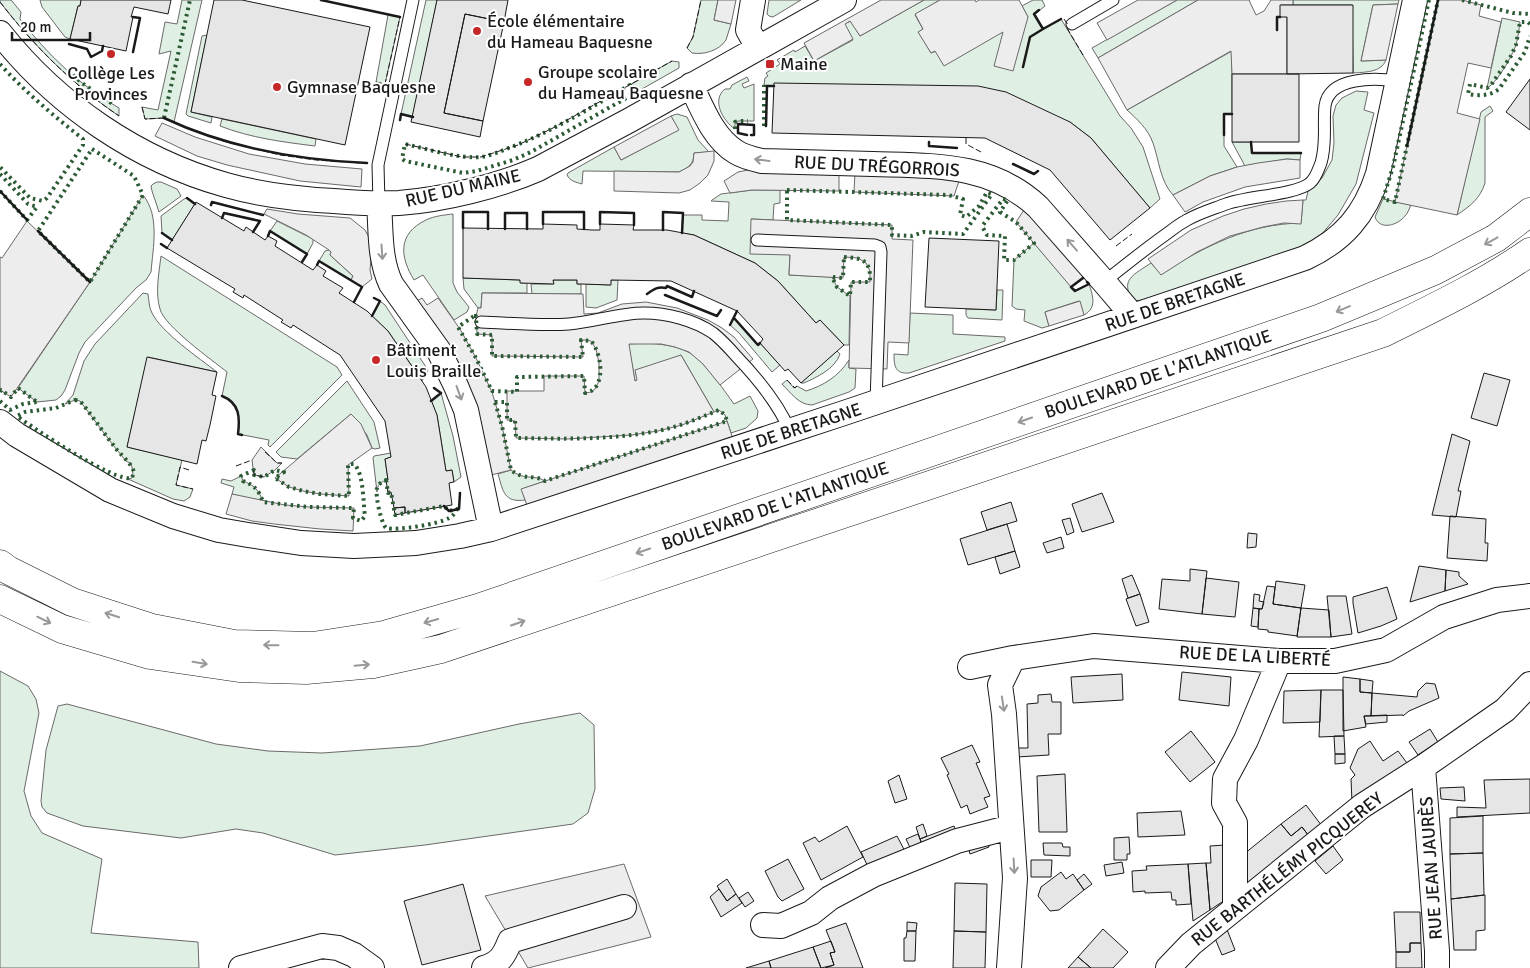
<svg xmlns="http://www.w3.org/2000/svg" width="1530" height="968" font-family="Signika,sans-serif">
	<rect width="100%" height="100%" fill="#fff"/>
	<!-- green -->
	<path fill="#e0efe3" stroke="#6a6a6a" d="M0,0h11l10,12 -1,7c27,35 60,67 99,89v8c-46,-31 -85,-70 -119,-114z
		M40,0h41l-1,6h-2l-8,33 -5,-2 -23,-30z
		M182,0h20l-28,122 -10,-4 -19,1 -3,-12 16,3 13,-59 -12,3 6,-32 12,2z
		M426,0h11l-24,117 -12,-3z
		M701,0h17l-4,20 17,4c-2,5 -3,11 -5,16 -7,11 -23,15 -34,13l-5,-5 6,-11z
		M769,0h32l-28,17 -4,-1 -2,-2z
		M924,0h16l-25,15 8,14 -4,3 12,21 97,-36 -6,-11 11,-6h9l3,6 -10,8 8,15 18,-10 59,97 11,12 12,19 17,52 -10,9 -59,-70 -21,-16 -306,-37 1,-7 3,-2 -2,-3 14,-9 -3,-4 17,-10 1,2 10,-6 9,15 39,-21 -9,-16 7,-3 9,15z
		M1177,0h21l-100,58 -6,-10z
		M1293,0h106l-1,4 -25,1 -12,56 25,-1c-5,13 -22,12 -33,13l-1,-68h-59z
		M388,15l12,2 -15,67 -9,-2z
		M1502,18l18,4c-1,7 -2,16 -4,23 -4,11 -19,38 -29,43z
		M207,35l-16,77 21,5 -1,6 -23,-7 -2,-2 16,-78z
		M1232,51v63h-8v32l13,21 -27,9 -37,19c-13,-14 -14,-35 -20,-52 -5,-14 -16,-24 -26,-33z
		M672,61l7,1v6l-44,25 -5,-8z
		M747,77l2,4 -7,3 2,4 10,-4v37h-16l-3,1v7c-12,-8 -24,-29 -10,-40h5l2,-4z
		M1356,91l12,1 -4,18 10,3 -18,71 -18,31 -17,20 -16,11 -41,15 -122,39 -8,1c-16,-21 1,-27 17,-38l10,11c44,-28 87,-50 140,-51l2,-23h3l2,-9 14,-13 10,-18 2,-17 -1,-27 3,-11 6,-7z
		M1490,106l3,5 -8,6v66c-5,16 -15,23 -28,32l24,-103z
		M677,114l10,3 11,23 11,12 -15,1c0,11 -6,15 -15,19l-96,-1 -1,13c-7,-2 -12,-3 -15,-9l1,-2 46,-26 7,13 57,-30 -7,-14z
		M222,119l94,20 -1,7c-32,-4 -64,-8 -95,-20z
		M1232,142h19l1,11h49l-1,7 -13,-1 -42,7z
		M157,182h4l16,7 4,7 -22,16 -7,-21 -1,-5 2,-2z
		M752,190h28v13l-6,1 -1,16 -22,-1 39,36 -1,20 43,2 5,10 13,9 -1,49h-5l-24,-25 -4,3 -38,-42 -23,-18 -61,-28 -12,-2 1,-18h19v5l26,1 1,-19 -18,-1 1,-1 9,-6z
		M143,195c17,21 10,52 8,77l-5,8 -10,8 -51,54 -6,11 -14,37 -4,6 -5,4 -19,2 -19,-14 72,-106z
		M187,198l8,6 -23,36 -10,-7 -1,-17 23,-17z
		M1383,199l28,6c-2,4 -3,8 -6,11 -7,9 -25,15 -30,1z
		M453,214v69l4,9 12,15 -2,5 -13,8 -31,-45 -9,5c-14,-23 -17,-46 12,-60 8,-4 18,-5 27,-6z
		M277,221l36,18v4l-6,11 -37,-23z
		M1034,243l41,48 14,-7c4,12 8,24 -5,31l-5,-14 -34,11 4,14 -7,2 -18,-7 1,-11 -9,-1 -4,-3 2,-46z
		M329,250l2,2 -1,3 23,21 -2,4 -32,-19 6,-10z
		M161,256l176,111 5,8 -72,72 -2,-2 1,-5 -31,-6c2,-16 2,-31 -16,-38l5,-24c-15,-12 -63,-46 -67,-63 -5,-16 -1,-36 1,-53z
		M463,278l57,2 1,3h6v10h-45l-1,15h-3l-14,-19z
		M553,280h24v4h4v10h-49l-1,-10h22z
		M611,280h7l-1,20 -21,8 -10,-1v-23l24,1z
		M997,290h6l-1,30 -34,-2 -2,-3v-6l30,1z
		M143,293l5,1c1,6 1,14 4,19 10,20 47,45 65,59l-69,-15 -21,90 55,13 -6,25 17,4 -3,8 -6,4 -11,-2 -45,-20 4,-1 1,-3 -1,-8 -2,-4 -4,-2 -13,-16 -33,-44 -5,-1 -10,4 8,-9 11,-34 11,-17z
		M380,301l5,4 43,65 -6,11 -34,-50 -16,-15z
		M910,313l43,2v19l52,3v4l-96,32c-14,1 -15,-7 -15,-19l14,1z
		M734,318l23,27 3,-2 20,22 -8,7 -33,-39 -9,-8z
		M646,343c14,1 28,2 42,9 16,8 35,37 46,52l16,-8 8,15 -1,7 -11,10 -15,5 -6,-18 -6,-5 -5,2 -33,-57 -46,26 -7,-37z
		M837,351l3,3c-5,15 -23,23 -36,29h-3z
		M849,360v8l7,1 -1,19 -6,4 -37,13c-13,0 -21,-12 -30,-21l5,-4 7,8 3,-2 9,5c17,-5 33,-15 43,-31z
		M347,381l27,41 6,26 -5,1 -3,-1 -5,-13 -16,-21 -54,45 -16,-2 -5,-5z
		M441,393l12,43 8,41 -7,5 -2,-12 -6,1 -9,-56 -6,-14z
		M391,453v4l-6,2 3,21c-7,1 -11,5 -11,12l-4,-34 1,-2z
		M511,470c13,11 23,4 34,11l-23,8 3,11c-21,3 -22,-9 -27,-26z
		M241,476l2,5c11,4 16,9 20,21l-31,-8 2,-7 -13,-4 1,-4 9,2z
		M0,671l28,15 8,13 3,14 -15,78 7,25 11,17 60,26 -11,74 107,9 1,26h-199z
		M67,704l149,40 52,7 54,2 98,-7 99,-22 61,-11 14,12 1,64 -7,24 -15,11 -148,21 -90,10 -72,-22 -27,-4 -55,9 -98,-12 -36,-13 -5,-6 -1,-6 5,-51 12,-44z"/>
	<!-- parking -->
	<path fill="#ededed" stroke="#6a6a6a" d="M718,0h18l-5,24 -17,-4z
		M881,0h43l-64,36 -10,-15 -5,3 8,15 -39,22 -10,-18z
		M940,0h35l1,2 3,-2h40l9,17 -15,54 -19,-5 9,-34 -59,34 -9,-15 -4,2 -13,-21 5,-3 -8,-15z
		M1138,0h39l-70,40 -10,-17z
		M1198,0h51l7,15 8,-4 7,-11h22v5h-12l6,12v57h-55l-1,-23 -104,59 -29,-52z
		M1438,0h24l19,5 -2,11 22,6 -10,46 -23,-5 -11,50 23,6 -23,96 -62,-13z
		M1398,4l-12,56 -25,1 12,-56z
		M671,116l8,14 -58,30 -7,-13z
		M162,123l33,14 54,17 56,10 57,5 -1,18 -61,-6 -73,-16 -30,-9 -42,-20z
		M714,151v10l-6,14 -8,8 -10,7 -11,3 -65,-2v-20l65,1 11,-6 3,-4 1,-9z
		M1287,159l13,1v18l-55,9 -42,15 -18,10 -12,-17 37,-19 27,-9 21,-4z
		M753,169l86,2v20l-87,-1 -22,3 -6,-12 14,-9z
		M855,172l105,6 -6,18 -100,-4z
		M1303,200l-2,24 -17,-1 -21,4 -33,9 -33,16 -36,23 -13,-16 43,-29 32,-14 21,-7 22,-5 20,-3z
		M1026,207l61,68 -16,12 -55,-65z
		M267,209l31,5 52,4 15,12 6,11v18l-1,11 2,9 -10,8 -11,-7 2,-4 -23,-21 1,-3 -2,-2 -23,-15 -42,-21z
		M751,219l141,6v14l21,1 -4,103 -21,-1 -1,27 -38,-1 2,-86h19v-11l-4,-8 -8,-5 -14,-1 -1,21 -54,-3 1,-20 -40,-1z
		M27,221l63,61 -79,115 -11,-7v-133l2,1z
		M482,293l101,1 1,20 14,-1 24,-9 24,-2 31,6 31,12 14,8 12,9 19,22 -33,26 -17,-21 -14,-12 -14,-5 -14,-3h-32l6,37 2,-1 -2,-10 46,-15 33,57 -32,13 -24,6 -26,4 -65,4 -51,-1 -1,-17 -8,-1v-29h37v-15h40l1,17 6,-1 4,-3 4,-8v-18l-3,-14 -5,-8 -6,-1h-4l2,17 -91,-1v-21l-15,-1 -1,-18 2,-8h3z
		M422,298l5,7 11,-7 22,31 16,29 16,34 10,34 9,44 -20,5 -74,-174z
		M1080,301l4,14 -35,11 -4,-14z
		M351,414l10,10 11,24 -24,17 1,31 -29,-2 -17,-3 -14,-4 -14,-9z
		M727,421l6,18 -205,69 -7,-19z
		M261,447l16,16h5l-7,7 -11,7 -10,-2 -2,-15z
		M232,494l53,11 24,2 45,1 -1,23 -33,-2 -46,-5 -22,-3 -26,-7z
		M624,864l27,73 -123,31 -43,-72z"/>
	<!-- building -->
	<path fill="#e6e6e6" stroke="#1a1a1a" d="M81,0h90l-3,14 -34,-7 -3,10h2l-7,34 -56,-12 8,-33h2z
		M214,0h28l128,27 -25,118 -154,-33z
		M437,0h71l-4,22 -39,-8 -21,99 39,8 -3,16 -69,-15z
		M1280,5h73v68l-66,1v-57h-7z
		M465,14l39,8 -21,99 -39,-8z
		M1232,74h67v68h-67z
		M1530,79v51l-24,-18z
		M774,83l204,3 28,6 64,30 21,16 59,70 -40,32 -60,-70 -65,-32 -213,-5z
		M196,202l48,29 2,-4 19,13 3,-4 9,5 -2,5 38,24 4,-5 9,6 -3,5 20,12 -4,5 28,18 21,20 38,56 11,28 9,56 6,-1 2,12 -5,1 3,22 -47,8v-6l-11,1 -3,-16 -3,1 -2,-13h2l-3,-21 6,-2 -6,-36 -45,-66 -47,-30 -2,3 -10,-6 2,-2 -39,-25 -1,3 -10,-6 2,-3 -68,-41z
		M543,224l34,1v4l15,1h8v-6l34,1 -1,5h34l27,5 61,28 23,18 38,42 4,-3 24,25 -43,38 -13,-14 -3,2 -25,-28 3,-4 -26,-28 -66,-30 -60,-1v5l-30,-1h-4v-4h-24l1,4 -34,-1v-3l-57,-2v-50l80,1z
		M929,238l70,3 -3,69 -71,-3z
		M147,357l70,15 -5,23 4,1 -6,29 -4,16 -4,-1 -5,24 -70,-17z
		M1484,373l26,7 -13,46 -26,-8z
		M1452,434l18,7 -12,50h3l-5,26 -24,-2z
		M1102,493l12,29 -32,10 -10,-28z
		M1011,502l6,19 -30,9 -6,-18z
		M405,507v6l-10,2 -1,-7z
		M1450,516l36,3 -1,24h3l-1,18 -40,-3z
		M1070,518l4,14 -7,3 -5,-15z
		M1007,524l8,27 -47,14 -8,-26z
		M1248,533l9,1 -1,13 -9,1z
		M1061,537l3,11 -17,5 -4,-10z
		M1015,551l5,16 -20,7 -5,-17z
		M1419,566l27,4 -1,21 -35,11z
		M1190,569l17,2 -5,43 -43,-5 3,-30 28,2z
		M1446,570l13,2v4l9,8 -23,7z
		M1132,575l8,19 -12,4 -6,-19z
		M1206,578l33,4 -4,35 -33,-3z
		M1276,581l29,4 -4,23 -28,-4z
		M1267,586l8,1 -2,17 28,4 -4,28 -29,-4v-2l-10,-1 1,-20h3z
		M1387,587l10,32 -16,7 -23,7 -5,-30v-6z
		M1140,594l9,28 -13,4 -10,-27z
		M1254,594l6,1 -1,6 5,1 -2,7 -9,-1z
		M1327,596h19l6,38 -21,3z
		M1253,608l6,1 -1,18 -7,-1z
		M1301,608l28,2 2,27h-34z
		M1182,672l49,5 -2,29 -50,-6z
		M1122,674l1,26 -50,3 -2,-26z
		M1343,677l17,2v13l12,1 -1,23h-7l2,11 -23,4z
		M1360,679l13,2 -1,12 -12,-1z
		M1426,683l9,1 4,14 -30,13 -6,5v-1l-32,1 1,-23 45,4 1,-6z
		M1321,690h22l1,46 -25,1z
		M1321,690l-1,32 -37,1 1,-32z
		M1051,694l1,8h9v32h-13l1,21 -32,2v-9h11l-1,-44 11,-1v-8z
		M1387,715v7l-21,2 -2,-8z
		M1430,729l8,13 -20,13 -9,-13z
		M1191,731l24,31 -25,20 -25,-30z
		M1334,736h10l1,18h-10z
		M1370,741l13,20 15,-10 9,12 -55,39 -1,-23 4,-4 -5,-7 8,-19z
		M972,745l8,17 -4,1 14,33 -6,2 4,9 -18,7 -3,-9 -6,3 -14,-33 2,-1 -8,-16z
		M1335,754h10v9l-10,1z
		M1065,774l2,58h-28l-2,-56z
		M899,775l8,24 -12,4 -7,-22z
		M1530,779v34l-73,4v-10l29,1 -2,-28z
		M1464,787l1,14 -24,-2 -1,-11z
		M1306,805l16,21 -13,10 -7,-9 -11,9 -10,-12z
		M1181,811l4,24 -47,2 -1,-24z
		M1483,816v37l-33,1v-36z
		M923,824l4,12 -7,3 -4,-12z
		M1281,824l10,12 11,-9 7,9 -63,50 -2,-32z
		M847,826l16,31 -42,23 -18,-37 12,-6 4,5z
		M954,826l4,10 -34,13 -4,-10z
		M918,834l6,15 -11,5 -7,-15z
		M897,836l11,21 -37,16 -10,-21z
		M1129,837l1,17h-3v6h-13v-22z
		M987,838l2,9 -19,7 -3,-11z
		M1043,843h19l1,4h7v9l-26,-1z
		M1225,845v55l-15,10 -4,-47h5l-1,-17z
		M1333,846l10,14 -17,14 -11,-13z
		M1483,853l1,42 -33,4 -1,-45z
		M788,859l16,30 -22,12 -4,-4 -13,-26z
		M1031,860h21l-1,17h-20z
		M1122,862l2,11 -18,3 -2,-11z
		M1206,863l4,47 -17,11 -5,-57z
		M1188,864l3,40 -15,1v-5h-4l-1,-8 -26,1v-2l-12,1 -1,-21 15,-1 -1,-4z
		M1061,872l5,7 7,-5 11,16 -25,20 -9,1 -12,-15 3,-9z
		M1084,874l8,10 -8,6 -7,-10z
		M727,879l9,15 -9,7 -10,-15z
		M955,883l32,1 -1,48 -32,-1z
		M463,884l18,66 -59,15 -18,-64z
		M719,889l8,12 9,-7 6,9 -21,14 -11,-20z
		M748,892l6,9 -9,6 -6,-9z
		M1485,895v35l-9,1v19h-22l-3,-51z
		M1394,912h26l1,31h-11v9h-14z
		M907,922l10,1 -1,8h-9z
		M846,923l17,45h-38l9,-3 -4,-12 5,-1 -9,-22z
		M1226,927l9,23 -13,5 -8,-19z
		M1103,929l25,23 -15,16h-22l-13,-11z
		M907,931h9l-1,30h-11v-23h2z
		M954,931l32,1 -1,36h-32z
		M831,941l4,11 -5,1 4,12 -13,3 -8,-21z
		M1410,943h11l1,25h-26v-16h14z
		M813,947l8,21h-50l-2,-7z
		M1078,957l13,11h-23z
		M769,961l2,7h-25z"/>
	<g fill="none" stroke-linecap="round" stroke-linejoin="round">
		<!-- service casing -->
		<g stroke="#1a1a1a" stroke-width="13">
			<path id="service" d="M1072,24l41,-24
				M379,203l-1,-38 35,-165
				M757,240l118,5 5,2 1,5 -5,151
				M1104,282c20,-16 40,-32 61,-47 7,-5 14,-11 22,-15 12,-7 26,-11 39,-16 22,-8 69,-9 84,-21 6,-5 8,-13 11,-20 6,-20 2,-37 4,-57 4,-30 51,-28 72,-25
				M481,322c29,1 59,4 88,2 25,-2 50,-11 75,-11 23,0 50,7 69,20 9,7 17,16 24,24 21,22 41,46 53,74"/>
		</g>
		<!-- minor casing -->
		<g stroke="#1a1a1a" stroke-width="26">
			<path id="minor" d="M753,0l-5,30 10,18
				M0,33c57,72 137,127 226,152 35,10 72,14 108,16 22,2 43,3 65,2 43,-3 100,-17 139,-34l92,-49 214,-120
				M691,85c11,23 22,53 45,67 8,5 17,7 26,9 37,1 74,2 111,3 61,2 118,-1 165,43l66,75 29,34
				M379,203c2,27 0,56 12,81l48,67 17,35 10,24 25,119
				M0,422l17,13 93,55 63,26 46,14 29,5 53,8 53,3 62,-3 44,-7 31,-7 353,-116 461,-155c38,-18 60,-43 73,-84l37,-174
				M970,667l43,-9 81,-12 185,15h56l51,-11 58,-33 53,-17 33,-4
				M1423,767l14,184v17
				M1235,908v-85l-11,-20 1,-24 21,-39 33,-79
				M763,925l18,1 30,-13 19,-15 43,-23 84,-34 54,-14
				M241,968l81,-22 16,2 16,7 18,13
				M484,968c16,-5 20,-12 26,-27l114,-34
				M1009,968l6,-90 -11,-164 -4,-29 13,-27
				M1168,968l23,-24 171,-138 61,-39 82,-57 25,-26"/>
		</g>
		<!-- primary casing -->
		<g stroke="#1a1a1a" stroke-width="29">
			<path id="primary" d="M0,564l8,6 64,32 80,26 82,16 79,2 71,-11 94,-27 843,-290 115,-48 60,-32 34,-26
				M0,599l62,30 88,26 89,13 67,2 67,-6 68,-15 942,-316c50,-25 101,-49 147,-81"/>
		</g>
		<!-- service -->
		<use href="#service" stroke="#fff" stroke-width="11"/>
		<!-- minor -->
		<use href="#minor" stroke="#fff" stroke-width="24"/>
		<!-- primary -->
		<use href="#primary" stroke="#fff" stroke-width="28"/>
		<!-- hedge -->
		<path stroke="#2b5a34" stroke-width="4" stroke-dasharray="2.5 4" stroke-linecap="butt" d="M1429,0l-36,167 -10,32 12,3 43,-202
			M1462,0l51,13 17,1
			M1530,24l-2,-2h-8l-4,23 -5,11 -20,29 -4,3 -17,-4 -2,10c11,2 22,2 31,-5l26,-37 5,-16
			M0,64c25,28 54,52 83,75v6l-36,53 -4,3 -13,-3 -30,-31
			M73,75l9,8 32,22
			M630,85l5,8 -104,59 -18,8 -36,11 -14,2 -58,-12 -3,-2 3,-15c23,5 53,15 76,13 8,-1 18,-5 25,-8 44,-16 84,-41 124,-64z
			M164,118l26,-118
			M764,126v-41
			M735,129v-7l3,-1h10
			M92,149l42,27 9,19 -53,87 -52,-51z
			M0,174l28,30 9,3 -10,13 -27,-29
			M787,190l161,5 15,4 -3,16 6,2 13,-11 8,-14 5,2 -29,40 -39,-2 -13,4 -19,-1v-10l-105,-5z
			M1003,199l5,1 -8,12 16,10 18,21 -20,17h-10l1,-24 -18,-1 -4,-7v-3z
			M844,257c20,1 27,4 26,25h-19l-1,14 -13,-9 -5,-10 11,1z
			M474,316h2l1,18 15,1v21l91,1 -2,-17 10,1c11,12 16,49 -6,52l-1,-17 -67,1v15l-25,-1 -16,-33 -18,-31z
			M0,392l1,-2 10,7 7,-9 19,14
			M75,400l5,1c12,14 22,30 34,45 6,9 17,16 20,26l-2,6c-17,5 -99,-50 -115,-62l8,-4 31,-4z
			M0,401l10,9 13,-6 14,-2
			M495,402h12v18h8l1,18c47,1 95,2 141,-7 22,-4 42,-13 62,-21l6,5 2,6 -182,60c-11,-7 -20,0 -34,-11l-9,-44z
			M351,464h3c10,9 9,39 11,52l-4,5 -8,-3 1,-10 -45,-1 -46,-5c-4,-12 -9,-17 -20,-21l-2,-5 13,-6v5l10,2 11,-7 9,2 -9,6 14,9 14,4 17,3 29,2 -1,-31z
			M386,480l2,13 3,-1 4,23 49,-9 5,5 8,-2c-2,4 -4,7 -8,9 -10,6 -52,13 -63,10 -5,-5 -11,-33 -9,-40 1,-4 5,-6 9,-8z"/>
		<!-- fence -->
		<path stroke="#1a1a1a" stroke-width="1" stroke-dasharray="6 2.5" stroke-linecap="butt" d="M321,0l79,17 -15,67 -9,-2
			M0,2c34,44 73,83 119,114
			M1064,19l4,6
			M1067,28l16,27
			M1277,30v-13h3
			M687,48l6,-11 8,-37
			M133,52l7,-34 -7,-1
			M142,107l3,12 19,-1 28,12 31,11 57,14 36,5 44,3
			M966,138v6l15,8
			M929,142v4l28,2
			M1251,142l1,11h49
			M405,144l57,13h19l37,-12 35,-17 119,-67
			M1028,172l6,2 4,-3
			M1116,246l16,-12
			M372,316l8,-15
			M787,380l8,8 2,-2
			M431,401l10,-8 -7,-5
			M265,452l12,11h5
			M236,466l16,-6
			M189,470l-9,-3 -4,18 17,4
			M254,470v5l10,2
			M444,506l5,5 10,-2 1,-16"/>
		<!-- wall -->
		<path stroke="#1a1a1a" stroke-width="2.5" d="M321,0l79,17
			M1043,29l18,-10
			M1277,30v-13h3
			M69,44l18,5 4,8 11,-6 1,-5
			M133,52l7,-34 -7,-1
			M1023,67l7,-30 13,-8 -9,-15 5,-4
			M164,118c64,30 132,42 203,45
			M400,120l1,-6 12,3
			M766,126l1,-40h7
			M747,135l-9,-2v-9l16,1v10h-3
			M1224,135v-21h8
			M929,142v4l28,2
			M1251,142l1,11h49
			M1407,146l31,-146
			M1013,164l21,10 4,-3
			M0,191l27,29
			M187,198l8,6
			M211,205l1,-3 51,13
			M222,218l2,-5 36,8 -7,11
			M543,224v-12h41v17
			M600,224v-12l34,1v12
			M463,228v-16h25v17
			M505,229v-16h22v16
			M663,230v-18l20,1 -1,20
			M38,231l52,51
			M162,233l10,7
			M268,236l2,-5 37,23 -5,8
			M161,244l6,4
			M317,265l2,-4 43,26 -8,15
			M1083,278l-12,9 4,4 14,-7 -2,-2
			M647,294c7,-5 11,-8 19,-6l1,-2 25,11 2,-6
			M665,295l52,21 4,-6
			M372,316l8,-15 -6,-3
			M734,318l24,27 2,-2
			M730,325l7,-14
			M222,396c18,7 18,22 16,38l4,1
			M431,401l10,-8 -7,-5
			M444,506l5,5 10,-2 1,-16"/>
	</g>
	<!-- one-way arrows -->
	<defs><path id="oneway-shaft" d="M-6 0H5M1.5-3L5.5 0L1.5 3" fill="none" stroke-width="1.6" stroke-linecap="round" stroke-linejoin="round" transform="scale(1.25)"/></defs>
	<g stroke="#989898">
		<use href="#oneway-shaft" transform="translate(762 160) rotate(-173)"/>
		<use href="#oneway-shaft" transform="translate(1491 241) rotate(151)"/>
		<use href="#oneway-shaft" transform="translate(1072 245) rotate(-131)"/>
		<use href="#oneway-shaft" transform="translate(382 252) rotate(86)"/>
		<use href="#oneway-shaft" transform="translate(1343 309) rotate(157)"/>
		<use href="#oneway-shaft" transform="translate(459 393) rotate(70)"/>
		<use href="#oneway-shaft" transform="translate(1025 420) rotate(161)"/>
		<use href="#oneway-shaft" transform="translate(643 551) rotate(161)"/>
		<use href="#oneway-shaft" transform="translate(112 615) rotate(-162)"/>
		<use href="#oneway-shaft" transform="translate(44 620) rotate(26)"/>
		<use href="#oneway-shaft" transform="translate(431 621) rotate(164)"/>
		<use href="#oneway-shaft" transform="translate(518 623) rotate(-19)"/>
		<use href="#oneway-shaft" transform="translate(271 645) rotate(-179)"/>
		<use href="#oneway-shaft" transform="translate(200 663) rotate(9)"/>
		<use href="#oneway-shaft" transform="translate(362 665) rotate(-5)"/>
		<use href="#oneway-shaft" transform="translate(1003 704) rotate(81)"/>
		<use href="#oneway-shaft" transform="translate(1014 866) rotate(87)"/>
	</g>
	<!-- markers -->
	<g fill="#c62828" stroke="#fff" stroke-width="2">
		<circle cx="477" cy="31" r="5"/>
		<circle cx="111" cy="54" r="5"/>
		<rect x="765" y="59" width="10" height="10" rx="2.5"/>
		<circle cx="528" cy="82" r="5"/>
		<circle cx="277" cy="87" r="5"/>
		<circle cx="376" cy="360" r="5"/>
	</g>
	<g text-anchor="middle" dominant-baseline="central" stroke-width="4" stroke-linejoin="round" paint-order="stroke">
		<!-- poi labels -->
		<g font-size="18" fill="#1a1a1a" stroke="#fff" text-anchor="start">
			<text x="487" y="21">École élémentaire<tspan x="487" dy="21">du Hameau Baquesne</tspan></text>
			<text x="780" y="64">Maine</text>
			<text x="538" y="72">Groupe scolaire<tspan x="538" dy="21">du Hameau Baquesne</tspan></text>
			<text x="111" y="73" text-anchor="middle">Collège Les<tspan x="111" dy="21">Provinces</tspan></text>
			<text x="287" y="87">Gymnase Baquesne</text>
			<text x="386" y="350">Bâtiment<tspan x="386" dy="21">Louis Braille</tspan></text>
		</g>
		<!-- street labels -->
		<g font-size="18" fill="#1a1a1a" stroke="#fff">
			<text transform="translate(877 166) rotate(3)">RUE DU TRÉGORROIS</text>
			<text transform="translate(463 188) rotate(-13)">RUE DU MAINE</text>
			<text transform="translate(1175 302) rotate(-19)">RUE DE BRETAGNE</text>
			<text transform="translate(1158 374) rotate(-19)">BOULEVARD DE L'ATLANTIQUE</text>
			<text transform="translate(791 431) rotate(-18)">RUE DE BRETAGNE</text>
			<text transform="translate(775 506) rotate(-19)">BOULEVARD DE L'ATLANTIQUE</text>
			<text transform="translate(1255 656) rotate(3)">RUE DE LA LIBERTÉ</text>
			<text transform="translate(1431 868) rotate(-94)">RUE JEAN JAURÈS</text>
			<text transform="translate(1287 869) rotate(-38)">RUE BARTHÉLÉMY PICQUEREY</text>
		</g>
	</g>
	<!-- scale -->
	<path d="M12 32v8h78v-8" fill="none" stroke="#1a1a1a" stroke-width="2.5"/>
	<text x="20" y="32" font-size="15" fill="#1a1a1a" stroke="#ffffff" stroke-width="4" paint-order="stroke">20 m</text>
</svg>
